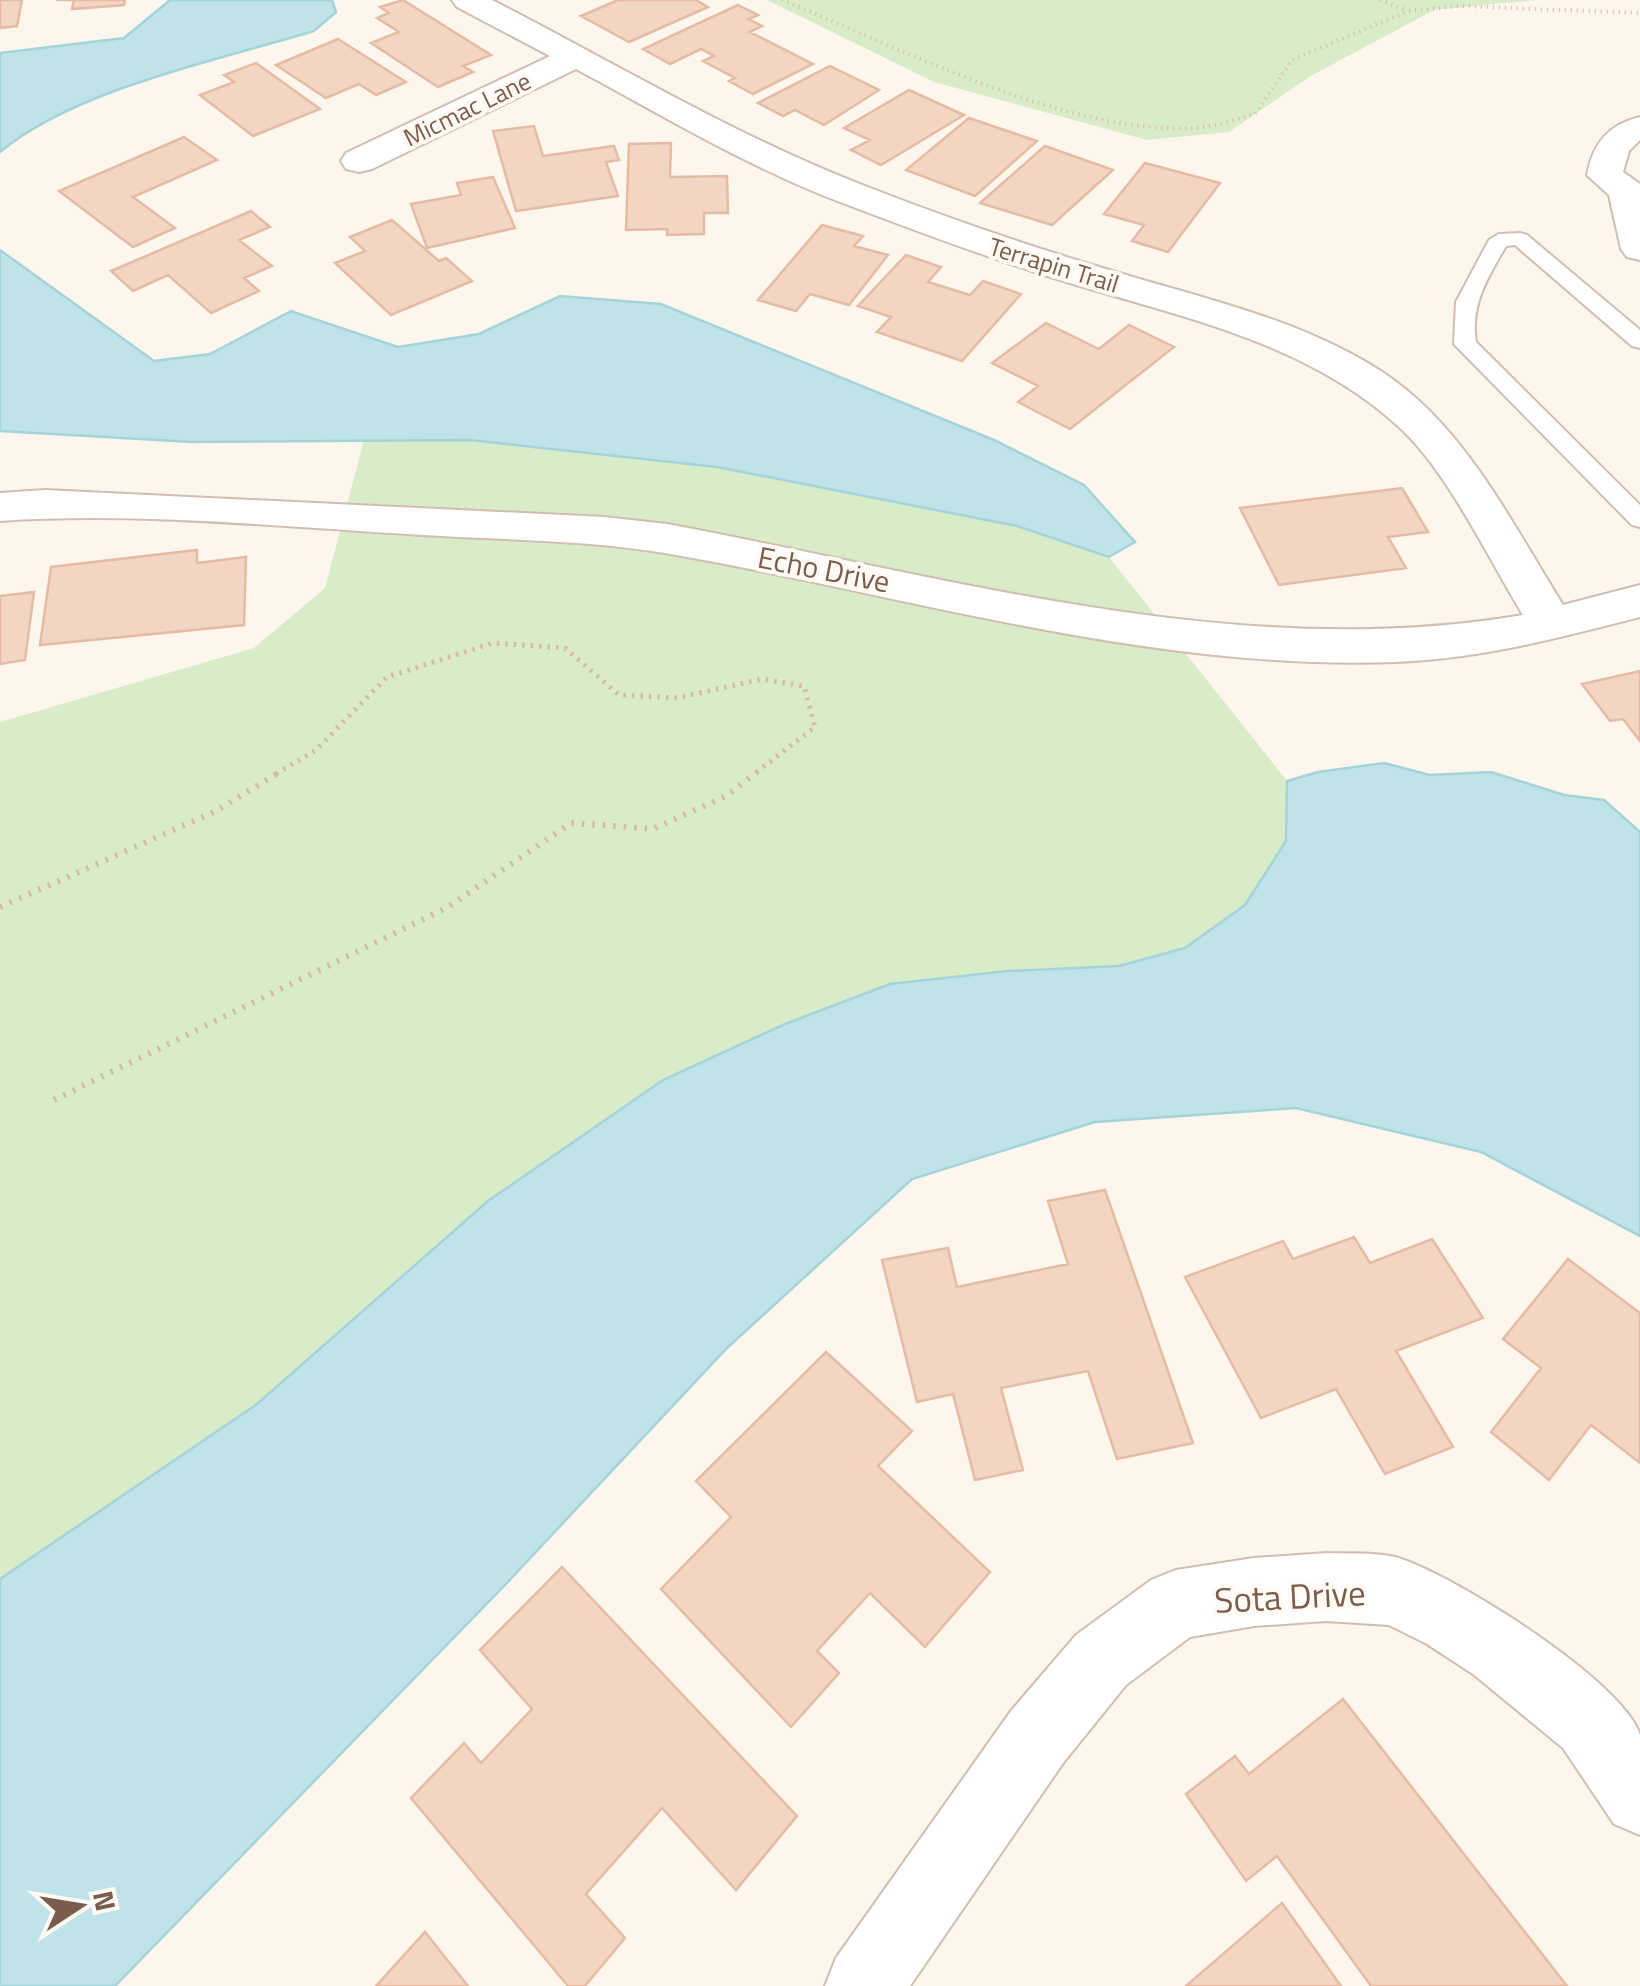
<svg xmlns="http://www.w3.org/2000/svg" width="1640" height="1986" font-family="'Titillium Web',sans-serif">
	<rect width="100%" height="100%" fill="#fdf6ec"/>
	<!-- green -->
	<path fill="#d8ecc9" d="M767,0h770l-103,10 -125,67 -80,55 -82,8 -213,-58z
		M364,440h106l247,27 300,59 92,31 178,224 -1,60 -41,64 -60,43 -66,18 -111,5 -118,13 -105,40 -122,56 -175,121 -231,203 -257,175v-857l254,-74 71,-60z"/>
	<!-- water -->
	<path fill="#bfe3e8" stroke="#a5d3da" stroke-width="2.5" d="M170,0h162l4,12 -22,19c-95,29 -239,58 -314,121v-99l124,-15z
		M0,250l154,111 56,-7 81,-43 107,36 81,-13 81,-38 101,8 333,136 90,45 51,57 -26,15 -92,-31 -300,-59 -247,-27 -278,2 -192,-11z
		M1384,763l46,12 61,-3 73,23 40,5 36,32v404l-159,-84 -185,-44 -201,14 -183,57 -185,169 -223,238 -389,400h-115v-407l257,-175 231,-203 175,-121 122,-56 105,-40 118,-13 111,-5 66,-18 60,-43 41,-64 1,-60 31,-9z"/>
	<!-- building -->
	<path fill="#f3d5c3" stroke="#e6bba3" stroke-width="2.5" d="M0,0h22l-5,26 -17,2z
		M56,0h69l-1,5 -52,4 2,-9z
		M403,0l88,55 -28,11 10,6 -35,15 -67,-44 28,-11 -22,-14 12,-5 -9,-6z
		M618,0h78l12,7 -79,35 -48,-26z
		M738,5l20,10 -9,4 13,7 -12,6 63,32 -60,30 -24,-13 6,-3 -32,-17 11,-5 -13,-7 -31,15 -27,-15z
		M338,39l68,43 -30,13 -17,-11 -33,14 -50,-33z
		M256,63l64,46 -67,27 -53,-41 34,-13 -10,-7z
		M830,66l49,24 -55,35 -29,-15 -12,6 -25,-13z
		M909,90l55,25 -83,50 -30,-15 19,-10 -26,-12z
		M969,118l68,23 -62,55 -69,-26z
		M534,126l9,30 71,-10 5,14 -13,2 12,34 -102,15 -23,-80z
		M184,137l33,23 -84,37 42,31 -42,19 -74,-56z
		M671,143l-1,34 57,-1 1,37h-24v21l-37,1v-6l-41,1 3,-86z
		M1045,146l68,24 -61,55 -72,-22z
		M1145,163l75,20 -52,69 -36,-11 12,-16 -40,-11z
		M493,177l22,51 -88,20 -16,-44 50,-9 -4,-12z
		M251,211l19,16 -31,13 33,26 -28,12 15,13 -48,22 -43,-38 -35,16 -22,-20z
		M392,220l47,41 7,-3 26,23 -81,34 -56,-52 30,-12 -15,-14z
		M822,225l41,11 -9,10 34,9 -39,50 -39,-11 -14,17 -38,-11z
		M906,255l35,12 -13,15 42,13 13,-14 38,13 -59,67 -85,-29 14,-15 -33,-11z
		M1046,323l53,26 30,-24 45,22 -104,82 -52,-27 20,-16 -46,-23z
		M1402,488l26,44 -40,5 18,31 -127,17 -39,-77z
		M197,550v13l49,-6 -2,68 -204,20 11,-78z
		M34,592l-9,68 -25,4v-68z
		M1640,671v70l-17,-22 -13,2 -28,-37z
		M1105,1190l88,253 -76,16 -29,-88 -87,17 22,82 -48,10 -22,-86 -36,8 -35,-142 66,-12 9,39 111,-23 -20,-63z
		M1354,1237l16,26 62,-24 51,79 -87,33 57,96 -68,27 -49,-85 -75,29 -76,-141 98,-36 10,18z
		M1568,1259l72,54v150l-49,-38 -42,55 -58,-48 50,-64 -38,-29z
		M826,1352l86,79 -34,35 112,106 -65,75 -55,-54 -53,58 22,22 -48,54 -130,-138 70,-72 -35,-36z
		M562,1567l235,249 -61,74 -74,-82 -76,86 39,44 -40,48h-17l-157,-188 53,-55 17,20 51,-54 -52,-59z
		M1343,1699l224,287h-196l-94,-130 -31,25 -60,-87 49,-38 14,18z
		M1282,1903l59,83h-155z
		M425,1932l43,54h-92z"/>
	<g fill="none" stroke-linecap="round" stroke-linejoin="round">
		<!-- service casing -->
		<g stroke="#d1beb0" stroke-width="4">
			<path id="service" d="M1520,233l7,2 113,95v18l-8,-2 -117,-101 -9,1c-18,31 -36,59 -30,96l164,163v22l-8,-2 -178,-181 2,-42 33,-62 10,-6z"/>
		</g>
		<!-- minor casing -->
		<g stroke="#d1beb0" stroke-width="4">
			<path id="minor" d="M452,0h40c121,62 247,138 373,186 82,32 166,61 251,86 86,26 177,46 255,93 90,53 138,154 192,240l77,-20v32c-81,21 -160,42 -244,45 -249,9 -489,-67 -731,-109 -84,-14 -173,-13 -258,-19 -133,-8 -274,-22 -407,-13v-28l45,-3 559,27 63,7c279,52 570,140 856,91 -35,-57 -76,-145 -125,-189 -101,-92 -240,-113 -366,-155 -65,-21 -129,-45 -192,-69 -92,-35 -178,-87 -264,-133l-204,100 -13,3 -13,-3 -5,-8 5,-8 204,-97 -93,-49z
				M1640,117v23l-11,11 -6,21 17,12v76l-13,-3 -6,-8 -12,-54 -22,-20c6,-32 21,-50 53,-58z
				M1326,1553c22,1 48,-1 69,4 55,15 228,124 245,178 0,18 0,78 0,100l-26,-11 -51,-76 -90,-74 -46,-30 -38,-19 -63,-4 -72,5 -64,11 -64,48 -63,78 -153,223h-85l11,-28 175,-247 65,-76 75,-55 25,-10 78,-12z"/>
		</g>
		<!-- path-far2 -->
		<path stroke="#d9b8a5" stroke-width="4" stroke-dasharray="1 5" stroke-linecap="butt" d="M782,0c119,48 285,135 413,128 20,-1 41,-9 60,-14l37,-54 116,-49 51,-5 181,7
			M1380,0l26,10"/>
		<!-- path-far1 -->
		<path stroke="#d9b8a5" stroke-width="5" stroke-dasharray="2.5 6" stroke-linecap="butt" d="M276,774l40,-24 71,-73 106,-34 72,5 54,47 58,3 85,-19 42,7 11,41 -61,47"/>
		<!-- path -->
		<path stroke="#d9b8a5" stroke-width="6" stroke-dasharray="2.5 8" stroke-linecap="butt" d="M0,907l214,-95 66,-40
			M54,1100l394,-193 123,-84 82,6 73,-33 31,-24"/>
		<!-- service -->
		<use href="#service" fill="#fff" fill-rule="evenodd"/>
		<!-- minor -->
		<use href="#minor" fill="#fff" fill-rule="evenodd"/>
	</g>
	<g text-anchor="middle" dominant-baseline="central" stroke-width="8" stroke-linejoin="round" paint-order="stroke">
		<!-- far-street labels -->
		<g font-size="25" fill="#7a5c4d" stroke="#fffaf3">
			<text transform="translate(467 109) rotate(-26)">Micmac Lane</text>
			<text transform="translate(1054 265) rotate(17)">Terrapin Trail</text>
		</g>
		<!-- street labels -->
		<g font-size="30" fill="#7a5c4d" stroke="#fffaf3">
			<text transform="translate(824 569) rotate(11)">Echo Drive</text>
		</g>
		<!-- near-street labels -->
		<g font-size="35" fill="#7a5c4d" stroke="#fffaf3">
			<text transform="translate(1290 1596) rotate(-3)">Sota Drive</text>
		</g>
	</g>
	<!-- north arrow -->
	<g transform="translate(80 1906) rotate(78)" stroke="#fffaf3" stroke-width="8" paint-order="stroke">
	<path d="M0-8L18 38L0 25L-18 38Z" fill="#7a5c4d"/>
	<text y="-15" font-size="28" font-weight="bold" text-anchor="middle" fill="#7a5c4d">N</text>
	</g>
</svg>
